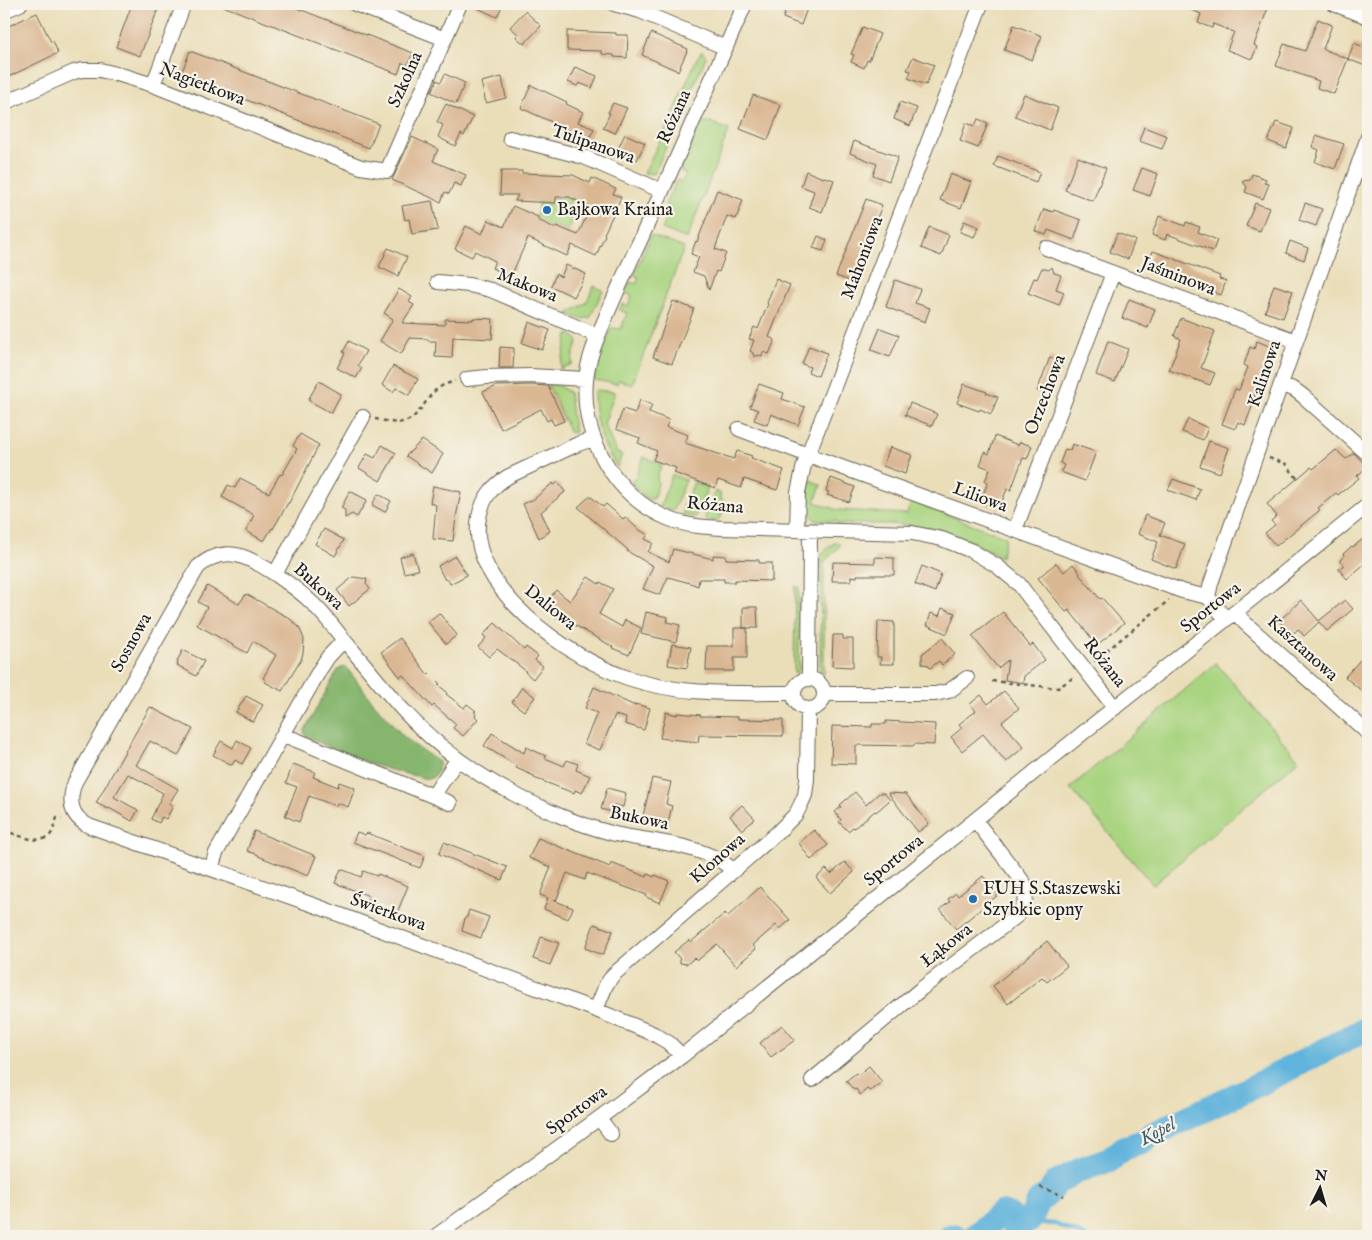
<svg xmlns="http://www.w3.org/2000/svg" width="1372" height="1240" font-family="'IM FELL English',serif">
	<rect width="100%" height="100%" fill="#f7f3e8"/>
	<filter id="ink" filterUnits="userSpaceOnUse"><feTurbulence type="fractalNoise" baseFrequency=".02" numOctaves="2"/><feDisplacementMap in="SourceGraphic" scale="10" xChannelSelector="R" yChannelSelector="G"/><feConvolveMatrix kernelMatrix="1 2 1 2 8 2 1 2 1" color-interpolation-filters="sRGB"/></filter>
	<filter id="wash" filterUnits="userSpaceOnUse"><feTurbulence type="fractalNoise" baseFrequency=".0096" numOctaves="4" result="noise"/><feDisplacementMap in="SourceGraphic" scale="20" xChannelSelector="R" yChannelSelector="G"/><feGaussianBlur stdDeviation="1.12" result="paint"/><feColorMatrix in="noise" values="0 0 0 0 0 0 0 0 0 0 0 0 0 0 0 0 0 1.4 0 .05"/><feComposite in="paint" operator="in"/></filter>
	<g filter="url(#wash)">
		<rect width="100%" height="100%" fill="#eadeb9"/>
		<!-- green -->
		<path fill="#a9d480" stroke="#62784e" d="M702,51l4,6 -52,117 -10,-1 30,-61 22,-52z
			M701,122l6,1 3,-1 19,8 -42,109 -25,-10 4,-9 -6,-3 1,-4 6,3 4,-7 -6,-4 11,-24 2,-1 4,2 4,-8 -6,-3z
			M576,188l-8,19 9,5 -9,19 -11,-5 -2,2 -5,-2 -20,2 8,-17v-9l18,1v-6h3z
			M651,235l33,13 -52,137 -13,-5 -2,4 -23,-4 3,-15 14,-37 10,1 6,-16 -8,-3 3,-6 6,2 4,-10 -7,-3 5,-11 6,2 3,-7 -5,-2z
			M594,286l9,4 -13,28 -9,1 -14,-5 19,-11z
			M568,334l7,3 3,5 -5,13 -1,9 -12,5z
			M548,384l9,1 12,7 3,25 3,15 -5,1z
			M596,390l19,2 -11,32 12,28 6,3 -5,12c-16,-24 -23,-45 -23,-75z
			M644,457l18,8 -5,12 1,7 -5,15h-5l-16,-14v-4l4,-5z
			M672,475l14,5 -13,31 -13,-5z
			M810,480l11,5 -6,17 23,8 69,4 4,-13 95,36 -5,20c-26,-15 -54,-27 -83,-31 -27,-3 -54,-2 -81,-2l-1,-3 -21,-1c-10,-11 -8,-26 -5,-40z
			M694,482l14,6 -13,29 -12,-2v-7z
			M715,491l5,2 1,6 5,5 -5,13 -4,4 -11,-1 -1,-3z
			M834,543h5v4l-15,15v113l-4,-4 1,-117z
			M795,587h4v83l-5,4z
			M1216,663l83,97 -146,125 -83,-97z"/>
		<!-- forest -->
		<path fill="#86b66e" stroke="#516945" d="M346,667l27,35 29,33 12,10 25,17c1,4 -2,14 -8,16 -4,2 -11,-1 -15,-2 -38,-7 -74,-24 -110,-39l-2,-6 34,-61 3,-2z"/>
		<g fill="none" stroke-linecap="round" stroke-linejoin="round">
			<!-- stream -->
			<path stroke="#60b3dc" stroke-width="4.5" d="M1030,1220l12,3 13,1 30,12"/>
			<!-- river -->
			<path stroke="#60b3dc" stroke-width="25" d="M951,1236h4
				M975,1236l26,-23 9,3 3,9 8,1 9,-6 9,-19 9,-7 8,-11 24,-13 29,-10 15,-12 19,-6 8,-7 110,-52 107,-55"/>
		</g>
		<g id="blocks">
			<!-- building -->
			<path fill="#dab793" d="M132,4h28l-20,52 -24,-9z
				M218,4h68l127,49 -5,12 -6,-2 -4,11z
				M469,4h34l-6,13z
				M788,4h14l6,2 -7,19 -18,-7z
				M1177,4h79l12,4 -14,37 3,2 -5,12 -25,-9 7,-18 -21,-8 -1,4 -14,-5 3,-9z
				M525,11l16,15 -17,18 -8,-7 2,-3 -8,-7z
				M37,13l14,29 2,-1 5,12 -54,26v-51z
				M1318,19l14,6 -9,24 25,10 -14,35 -17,-6 2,-7 -43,-15 8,-22 21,7z
				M1014,25l28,11 -10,24 -28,-10z
				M863,27l17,7 -11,27 -2,-1 -3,8 -13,-6 3,-7 -3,-1z
				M567,31l49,2v2h12l-1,23 -13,-1v-2l-12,-1v-3l-35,-1z
				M651,33l37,16 -10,22 -36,-16z
				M1354,43l14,6v18l-20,-8z
				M190,51l189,73 -10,24 -153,-60 -1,1 -34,-15z
				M913,57l21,8 -8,20 -18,-7 3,-7 -4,-1z
				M575,67l22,9 -5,12 -13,-5 -2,3 -9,-4z
				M445,74l20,9 -9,21 -25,-12 6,-12 4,2z
				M502,77l4,21 -20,5 -5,-21z
				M531,85l36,17 -1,2 17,8 -5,10 16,7 -5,10 -68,-31z
				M1024,94l34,14 -8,22 -35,-14z
				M753,95l28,10 -13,35 -28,-11z
				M900,102l17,6 -7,18 -16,-7z
				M613,103l14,5 -12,25 -12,-5 7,-15h-2z
				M446,104l27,13 -9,19 -3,-2 -6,12 -17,-9 5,-12 -6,-3z
				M978,119l10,4 -10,25 -18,-7 6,-18 9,3z
				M1276,122l18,6 -8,20 -18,-7z
				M1144,127l23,9 -5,13 -23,-8z
				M625,134l20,9 -8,17 -20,-9z
				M1316,135l28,9 -9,25 -20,-7 4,-12 -7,-3z
				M412,137l26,12 -5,12 33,14 -5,11 -7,-3 -5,11 -4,-2 -4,10 -49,-22z
				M854,141l44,16 -9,24 -16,-6 4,-11 -27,-11z
				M998,156l42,16 -4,10 -42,-16z
				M1078,157l28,11 -13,33 -28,-11z
				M1142,168l16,6 -8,22 -17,-6z
				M501,171h21v2l51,2 17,8 2,-5 24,11 -3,5 8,3 -17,37 1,1 -9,21 -24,-11 -5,11 -39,-18 -17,38 -19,-8 3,-7 -20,-10 -3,6 -17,-8 11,-23 16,8 6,-14 16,7 9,-21 25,11v3l17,8 1,-2 22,9 12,-28 -21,-10h-13v6l-41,-2 3,-6h-18z
				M806,171l17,7 1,-1 10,3 -12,32 -13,-5 5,-16 -13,-5z
				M950,174l21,8 -10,26 -21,-8z
				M1252,174l14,5 -2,4 5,1 -6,15 -18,-7 2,-5 -5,-6 8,-1z
				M717,190l26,10 -7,19 -9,-3 -12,33 11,4 -7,19 -3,-1 -7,19 -5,-14 -11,-4 6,-15 -8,-3 5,-13 1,1z
				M866,199l16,6 -29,77 -17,-6z
				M432,201l6,29 -26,4 -3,-15 -4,1 -3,-14z
				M1255,203l14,5 -9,23 -14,-5z
				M1305,203l17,6 -6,17 -17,-6z
				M1044,209l9,3 1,-2 27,10 -7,20 -26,-10 -2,5 -11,-4z
				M1159,216l26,10 1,-4 14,5 -2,5 19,8 -4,11 -46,-17 -2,6 -13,-5z
				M964,221l15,6 -5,10 -14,-5z
				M929,227l20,8 -8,21 -20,-8z
				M1117,233l18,7 -7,19 -18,-7z
				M818,236l9,4 -4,11 -10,-3z
				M1290,241l18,7 -4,12 -18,-7z
				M388,248l19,9 -9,19 -19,-9z
				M1153,251l67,25 -1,3 7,2 -5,14 -74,-29z
				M566,265l20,9 -12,23 -23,-11 5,-12 5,3z
				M1052,267l2,6 7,2 -5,14 8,3 -5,13 -31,-12 6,-15 3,1 5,-11 7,2z
				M776,279l14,6 -21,52 6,3 -6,14 -6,-2 -1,4 -3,-1 -5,2 -1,-4 -3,-2 4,-11 -5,-1 5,-12 4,2 10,-25 -1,-1z
				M895,280l25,9 -5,14 15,5 -5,14 -39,-15z
				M1274,285l19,6 -10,27 -18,-6z
				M399,289l13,8 -3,5 5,3 -12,18 43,2v-6l28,1v-2l20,1 -1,20 -39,-2 -1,21 -17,-1 1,-16h-8v-2l-18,-1 -9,16 -21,-13 13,-22 -9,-6z
				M1129,299l26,10 -7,19 -26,-10z
				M673,301l21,8 -22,55 -19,-7z
				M1181,318l34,13 -14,37 14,5 -5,12 -41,-15 12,-31 -7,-3z
				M529,322l21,8 -8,20 -20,-7z
				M880,328l19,7 -9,22 -19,-7z
				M349,341l17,10 -8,14 4,3 -6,10 -19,-10 8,-15 -2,-1z
				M1108,341l20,8 -13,33 -19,-7z
				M1257,341l14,6 -17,49 2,1 -11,28 -7,-3 -3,7 -13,-5 13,-35 4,1 9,-23 -4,-2 6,-18 4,2z
				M809,346l18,7 -9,23 -10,-4 2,-5 -8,-3z
				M500,347l14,1 -1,20h-14z
				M1050,357l13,5 -13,33 -13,-4z
				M393,366l25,13 -9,16 -13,-7 -3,4 -11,-7z
				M319,381l22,13 -10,19 -23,-13z
				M759,384l25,9 -2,6 23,8 -7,18 -27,-11 -4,11 -13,-5 4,-10 -8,-3z
				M964,384l23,8 -1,1 12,4 -7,17 -11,-5 -1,2 -22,-8z
				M531,385l17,1 16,35 -10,4 -3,-6 -4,2 -6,-12 -40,20 -18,-37 14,-6z
				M640,400l12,5 -3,7 20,8 -3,7 22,8 -3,8 49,16 3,-8 15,5 -1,2 33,12 -7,20 -33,-11 -3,9 -23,-8 -3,8 -41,-15 2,-5 -23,-8 4,-9 -19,-8 2,-5 -24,-9 7,-20 12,4z
				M910,403l27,11 -5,12 -27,-11z
				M1188,419l20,9 -5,12 -21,-8z
				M300,434l19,11 -30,58h-1l-15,26 -1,-1 -8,13 -18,-10 8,-16 -32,-18 6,-12 7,3 5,-10 29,15 11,-19 2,1 15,-26 -4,-3z
				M995,436l23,9 2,-3 12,4 -5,13 -4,-1 -12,32 -4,-1 -8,20 -19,-7 8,-20 -3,-1 5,-12 -10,-4 5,-13 4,2z
				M422,440l21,14 -11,19 -26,-17z
				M1209,441l20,7 -9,25 -20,-7z
				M1072,444l24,8 -11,29 -24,-9 3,-7 -4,-2 5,-14 5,1z
				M382,445l14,8 -16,28 -21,-13 8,-14 8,4z
				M890,447l22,8 -7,19 -22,-8z
				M1336,450l10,9 8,-6 13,14 -10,9 2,2 -21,17 -2,-2 -18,15 2,2 -44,36 -11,-13 10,-8 -4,-4 6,-5 -10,-12 44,-37 2,2z
				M831,478l24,9 -6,15 -22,-7 2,-3 -3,-1z
				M1173,479l27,10 -4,11 -28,-10z
				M558,482l7,10 -24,20 9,19 -11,7 -16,-34 11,-5 19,-16 1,2z
				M433,486l28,6 -5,25 -3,24 -20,-2 3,-34 -6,-2z
				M350,491l17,9 -10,17 -5,-3 -7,4v-8l-4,-2z
				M378,494l13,7 -6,11 -13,-7z
				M590,496l13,11 3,-3 17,15 2,-2 13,12 10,6 -3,4 8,4 -5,9 21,10 4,-13 40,10v-4l13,1v3l33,1v3h13v18l-37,-1v2h-11v-3h-25l-1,7 -8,-3 -22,-6 -8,18 -17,-6 10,-23 -26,-15 1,-1 -50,-43z
				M1145,515l20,8 -5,12 25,9 -9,25 -25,-10 7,-17 -20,-8z
				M324,529l20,11 -9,16 -20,-12z
				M1368,535v26l-21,18 -8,-10 5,-4 -4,-5 4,-4 -1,-2 9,-8 1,1z
				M413,553l5,17 -14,3 -4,-16z
				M455,556l12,19 -17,9 -2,-5 -3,1 -7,-14z
				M875,557l19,1v17h-37v2l-6,-1v5h-19l1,-19 42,1z
				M1056,563l8,9 9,-8 7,9 -1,1 21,25 2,-1 22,25 -27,22 -28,-35 -3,2 -28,-34z
				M922,566l19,8 -6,18 -20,-8z
				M353,577l14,2 -1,5 4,5 -21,17 -12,-16z
				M588,577l11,7 1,-2 13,7 -14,25 23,13 3,-7 16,8 -12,27 -17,-7 1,-1 -42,-24 -2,2 -6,-4 -1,1 -9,-8 2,-3 -9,-7 10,-14 14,11z
				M207,586l32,18 7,-10 43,24 10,9 5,12 -1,14 -2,7 -19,31 -17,-9 1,-2 -3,-2 13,-23 -23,-14 -6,12 -50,-28 10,-18 -9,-5z
				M1301,600l18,21 26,-21 8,9 -26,22 -8,-9 -15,14 -6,-7 -4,4 -2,-2 -2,2 -11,-12z
				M743,607h14l1,21h-15z
				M942,608l13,5 -8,21 -20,-9 4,-12 8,3z
				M646,612l22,5 -1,5 13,3 -4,17 -35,-8z
				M1003,612l27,34 3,-2 12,16 -21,16 -1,7 -18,-3 3,-20 -10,8 -26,-32z
				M439,613l18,22 -11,9 -18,-22z
				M878,621l16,1v42h-14l1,-7h-4z
				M495,623l29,27 2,-3 12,9 -3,4 8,6 -10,13 -8,-7 1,-1 -29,-22 -8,8 -11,-10 8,-9 -3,-3z
				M734,628h13v30h-13v13h-28l1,-25h27z
				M833,635h10v4h10v28l-21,-1z
				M400,638l28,37 1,-2 11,11 -2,1 9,7 -1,2 18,14 3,-4 9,7 -2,1 2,2 -1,2 3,3 -15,17 -10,-8 3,-4 -22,-19 -2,2 -29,-32 -3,2 -19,-25z
				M942,638l13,16 -13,11 -3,-4 -9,7 -2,-3 -6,-1v-10z
				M672,644l19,3 -4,21 -19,-3z
				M183,650l21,11 -8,15 -19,-11 1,-3 -1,-1z
				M1360,660l8,7v29l-23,-19z
				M522,687l13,10 -11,14 -12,-9z
				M594,687l41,19v-2l15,4 -6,22 -19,-6 1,-6 -11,-3 -15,35 -16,-6 13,-31 -12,-5z
				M1004,691l15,17 -17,14 22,25 -18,15 -23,-28 -21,17 -11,-14 11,-9 -3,-4 17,-13 -6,-7 11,-9 7,9z
				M246,696l17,9 -10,17 -17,-10z
				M150,707l43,22 -15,27 -28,-15 -14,24 42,24 -9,15 4,2 -7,13 -4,-2 -3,6 -8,-4 12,-26 -35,-19 -14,23 24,13 -6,11 -23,-13 -1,1 -12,-6z
				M666,712l11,3v-2l24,2 -1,1 38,1v2l45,1v16l-84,-1 -1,7 -38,-4z
				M886,721l49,3 -1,21 -20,-1v2l-58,-1v19l-25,-1 1,-37 40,1v-3h14z
				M492,733l32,20 2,-6 20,9 -1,2 19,8 3,-6 11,4 -2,6 14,6 -8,17 -7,-3 -1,3 -40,-15v-2l-18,-8 1,-2 -33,-20z
				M237,740l14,8 -9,16 -7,-4 -3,5 -19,-10 8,-14 12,7z
				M293,764l22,8 -2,5 25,10 1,-5 16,6 -7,19 -11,-4 -1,3 -27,-10 -10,26 -14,-6 12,-29 -11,-4z
				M652,778l19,4 -5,22 6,2 -5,21 -25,-7z
				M607,788l19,5 -3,14 -9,-2 -2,7 -11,-3z
				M855,792l11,13 13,-12h5l6,7 -14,12 -1,-1 -21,17 -1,-1 -5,4 -9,-9 2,-2 -6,-8 6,-5 -1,-2z
				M888,793l18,1 23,30 -11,8z
				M742,805l13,14 -13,11 -12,-14z
				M814,830l14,15 -17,15 -12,-17z
				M254,831l62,25 -8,20 -50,-20 1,-1 -12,-4z
				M357,832l8,3 2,-2 58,23 -5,12 -67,-26z
				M538,838l72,29 1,-4 36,14 1,-3 6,3 1,-2 14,6 -9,22 -14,-6 1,-2 -60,-22 -2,7 -18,-7 -11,28 -3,-1 20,8 -5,11 -24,-10 4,-11 -8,-3 11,-28 -22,-9z
				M444,842l63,25 -5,13 -63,-26z
				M845,862l9,10 -24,21 -14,-15 10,-9 5,5z
				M341,869l20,8 2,-6 14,5 1,-2 30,12 -11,27 -30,-12 2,-5 -34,-13z
				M983,876l15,19 -42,34 -16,-20 10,-7 -2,-3 8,-6 2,3z
				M760,887l30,33 -10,9 -4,-4 -23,20 3,4 -20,17 -19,-22 -20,17 -3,-3 -7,6 -7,-1v-4l-6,-7 15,-12 2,2 34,-29 3,3z
				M469,910l20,7 -8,21 -19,-7 3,-13 2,-1z
				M594,924l19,7 -10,24 -18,-7z
				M541,937l18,6 -9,22 -17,-6z
				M1047,941l20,25 -20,16 -5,-5 -34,27 -15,-18z
				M782,1025l13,15 -24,17 -11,-14z
				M869,1066l13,16 -12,9 -3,-2 -7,6 -4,-6 -2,1 -8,-9 10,-8 2,2z"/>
		</g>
	</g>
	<g filter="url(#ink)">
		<use href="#blocks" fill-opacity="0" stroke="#646053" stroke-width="1"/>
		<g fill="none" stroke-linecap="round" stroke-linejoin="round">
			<!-- minor casing -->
			<g stroke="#646053" stroke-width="16">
				<path id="minor" d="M355,4l90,35
					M614,4l26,7 86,37
					M745,4c-35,79 -70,159 -106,239 -11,23 -21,46 -31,69 -9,22 -20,44 -22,68 -5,57 29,116 81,138 18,8 37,9 56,10l189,5 30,6 30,12 25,15 22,18 9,12 87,112
					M1334,4l34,13
					M4,11l16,-7
					M153,85l31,-81
					M4,103l70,-31 8,-2h18l24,6 29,9 208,82 26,4 73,-167
					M510,138l74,19 78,34
					M1046,248l250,93
					M438,282l31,3 22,5 107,46
					M467,379l20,-2 43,-1 56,3
					M1282,384l13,6 8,6 65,58
					M363,417l-88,157c13,9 25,17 36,28 12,11 22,24 32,37 20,23 38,47 59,70 40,44 90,77 145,101 21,10 45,18 68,24 36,8 90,10 118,36
					M739,429l69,26 374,136 26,6
					M593,439l-15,5 -69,32c-17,10 -26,22 -30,41 -14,70 92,142 149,161 53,18 110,15 165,15
					M797,530l1,-38 6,-27 177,-461
					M1015,530l98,-257
					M275,574c-26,-17 -50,-31 -77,-7l-123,215c-7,19 -5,34 14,44l230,81 277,103 58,24 15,9 13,13
					M1235,612l9,10 124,111
					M1226,619l-18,-22 3,-14 157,-446
					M794 694a15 15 0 1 1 30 0a15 15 0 1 1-30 0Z
					M809,679l1,-149
					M824,694h111l14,-3 18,-13
					M284,735l149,61 24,-36
					M433,796l17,7
					M211,869l5,-16 103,-182 9,-14 16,-17
					M596,1010l10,-25 7,-10 165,-143 18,-18 5,-10 4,-9 2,-16 1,-69
					M812,1080l109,-91 97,-74c7,-10 11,-20 6,-32l-49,-63
					M599,1118l12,16
					M436,1236l166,-120 80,-60 412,-332 159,-126 115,-93"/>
			</g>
			<!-- path -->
			<path stroke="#646053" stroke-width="2.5" stroke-dasharray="4 4" stroke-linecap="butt" d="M375,419c8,1 19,5 28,3 17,-3 23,-27 37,-35 5,-3 10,-4 15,-6
				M1269,458l17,6 13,17
				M1094,661l75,-61
				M992,681l66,7 16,-11
				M4,830c12,4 36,17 47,4 3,-5 4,-11 6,-16l5,1
				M1040,1187l24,9"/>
			<!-- minor -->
			<use href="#minor" stroke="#fff" stroke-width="14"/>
		</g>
	</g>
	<!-- markers -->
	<g fill="#1f6fb2" stroke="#f7f3e8" stroke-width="2">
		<circle cx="547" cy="210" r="5"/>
		<circle cx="973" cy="899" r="5"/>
	</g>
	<g text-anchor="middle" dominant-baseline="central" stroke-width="4.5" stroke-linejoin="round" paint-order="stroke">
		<!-- street labels -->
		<g font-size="18" fill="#1c1c1c" stroke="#f7f3e8">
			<text transform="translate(406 80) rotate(-66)">Szkolna</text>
			<text transform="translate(202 85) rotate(21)">Nagietkowa</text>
			<text transform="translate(675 117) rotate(-66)">Różana</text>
			<text transform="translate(593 145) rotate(19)">Tulipanowa</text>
			<text transform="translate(863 258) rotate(-69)">Mahoniowa</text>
			<text transform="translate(1178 277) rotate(21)">Jaśminowa</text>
			<text transform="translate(527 286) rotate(22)">Makowa</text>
			<text transform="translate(1265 374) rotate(-71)">Kalinowa</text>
			<text transform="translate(1046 395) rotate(-69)">Orzechowa</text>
			<text transform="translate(980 498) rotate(20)">Liliowa</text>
			<text transform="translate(715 506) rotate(5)">Różana</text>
			<text transform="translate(318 587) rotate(42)">Bukowa</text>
			<text transform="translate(550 608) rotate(39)">Daliowa</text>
			<text transform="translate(1211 608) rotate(-38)">Sportowa</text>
			<text transform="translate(132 643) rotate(-61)">Sosnowa</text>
			<text transform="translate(1302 649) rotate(42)">Kasztanowa</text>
			<text transform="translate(1104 663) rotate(52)">Różana</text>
			<text transform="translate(639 819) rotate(12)">Bukowa</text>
			<text transform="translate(718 859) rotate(-41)">Klonowa</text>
			<text transform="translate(894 861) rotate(-39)">Sportowa</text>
			<text transform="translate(388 913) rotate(20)">Świerkowa</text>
			<text transform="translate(947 946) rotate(-38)">Łąkowa</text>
			<text transform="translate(577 1111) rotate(-36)">Sportowa</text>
		</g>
		<!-- poi labels -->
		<g font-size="18" fill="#1c1c1c" stroke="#f7f3e8" text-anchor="start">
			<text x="557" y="210">Bajkowa Kraina</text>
			<text x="983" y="889">FUH S.Staszewski<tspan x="983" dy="21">Szybkie opny</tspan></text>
		</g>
		<!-- water labels -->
		<g font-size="19" font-style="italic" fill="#375869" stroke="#f7f3e8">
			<text transform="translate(1158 1132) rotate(-28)">Kopel</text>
		</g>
	</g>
	<!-- margin -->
	<rect width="1372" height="1240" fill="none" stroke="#f7f3e8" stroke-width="20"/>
	<!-- north arrow -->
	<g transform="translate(1320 1188) rotate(5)" stroke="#f7f3e8" stroke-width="4" paint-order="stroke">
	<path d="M0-4L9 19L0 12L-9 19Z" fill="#1c1c1c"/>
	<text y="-8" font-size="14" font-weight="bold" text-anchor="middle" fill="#1c1c1c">N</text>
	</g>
</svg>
